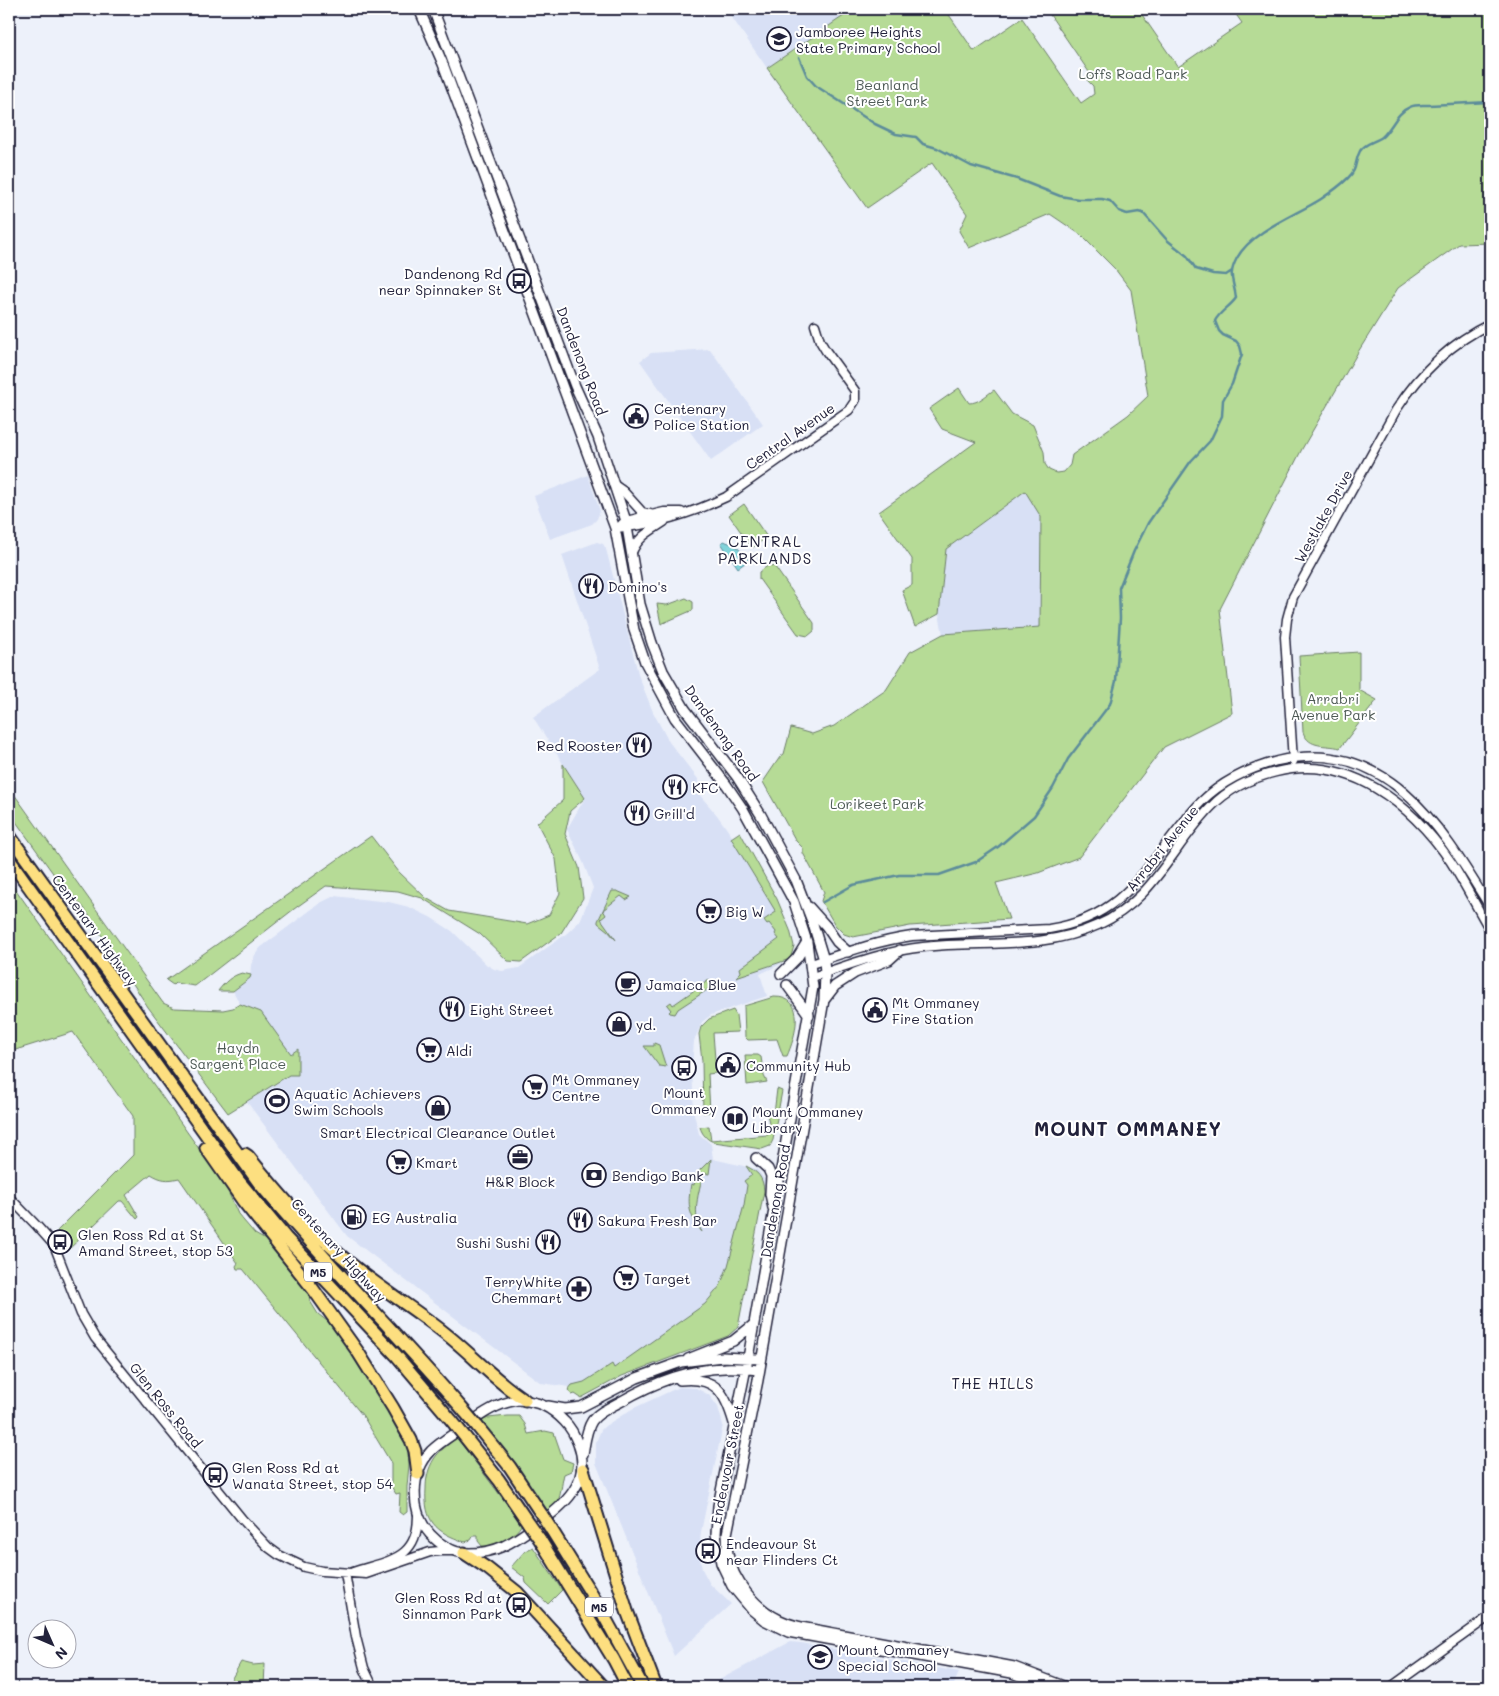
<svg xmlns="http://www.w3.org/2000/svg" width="1499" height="1696" font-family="Mali,sans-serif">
	<rect width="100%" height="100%" fill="#edf1fa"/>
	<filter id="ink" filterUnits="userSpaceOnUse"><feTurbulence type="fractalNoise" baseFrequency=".02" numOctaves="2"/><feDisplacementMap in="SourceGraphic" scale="10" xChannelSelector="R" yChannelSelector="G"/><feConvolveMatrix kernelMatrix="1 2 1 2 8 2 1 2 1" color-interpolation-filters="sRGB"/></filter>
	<g filter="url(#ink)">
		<!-- built -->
		<path fill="#d8e0f5" d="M726,9h128l-87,59z
			M710,349l53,75 -52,37 -71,-100 11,-8z
			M588,475l12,36 -3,8 -5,5 -42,15 -16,-43z
			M1025,491l16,26 -1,110 -97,7 -4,-20 7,-65z
			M597,542l6,2 3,5 33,128 14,35 16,30 29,37 -1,13 20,23 48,68 23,49 2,22 -11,11 -19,9 7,22 -56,19 -9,7 -8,19 -2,26 2,47 5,20 12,10 2,15 44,10 8,11 -22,120 -159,89 -43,-6 -194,-147 -100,-134 42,-27 -28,-63 -21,-8 -7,-13 17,-13 1,-13 4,-10 5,-7 60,-45 14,-7 55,6 20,5 21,10 22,14 35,34 7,4 8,2 17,-3 47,-34 14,-13 13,-33 -10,-26 -16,-33 18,-31 -52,-81 67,-48 -38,-114z
			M679,1387l17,1 13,7 9,12 5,18 -22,107 -2,21 3,16 8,15 21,20 -57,52 -78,-193v-21l5,-12 4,-4 27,-17z
			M790,1642l11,1 158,29 -6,15h-247z"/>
		<!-- green -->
		<path fill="#b6db96" stroke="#6c7e68" d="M854,9h91l29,42 48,-33 59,85 13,-9 -1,-8 -8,-8 6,-3 -45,-66h92l40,58 64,-44 -10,-14h258v234l-31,1 -61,44 -40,64 -56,97 -82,160 12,104 -68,34 -85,110 -41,16 -42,10 13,36 -99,7 -57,11 -9,-3 -9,-9 -14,-24 3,-9 -21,-39v-5l-7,-7 -33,-59 17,-25 4,-3 7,-26 21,6 22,-8 52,-36 24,-38 33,-18 97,-7 1,-110 -16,-26 -79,58 -7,65 -24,13 -13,-37 10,-5v-26l-33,-47 97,-70 -34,-13 -13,-20 30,-21 10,15c10,0 17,-8 25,-13l18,24 21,11 11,27 1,12 4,6 7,3 8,-1 6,-7 2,-10 56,-40 20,-19 -17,-106 -16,-21 -34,-34 -31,-21 -81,34 -10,-17 8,-17 -35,-51 -65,45 -100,-140z
			M744,504l23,33 -15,11 -23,-33z
			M769,565l6,2 39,56v8l-6,5 -10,-2 -39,-55v-7z
			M686,598l7,4v8l-32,14 -4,-20 10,1z
			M1359,652v38l18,10 -37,48c-14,-4 -31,1 -37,-16l-4,-76z
			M563,764l22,34 -15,13 -5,23 14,33 4,31 -22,35 -40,29 -13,-1 -28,-27 -58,-36 -24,-7 -72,-5 -32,23 -99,77 -20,-3 -2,2 -7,-5 205,-144 28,36 27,26 23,13 78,13 22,-9 11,-22 -4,-34 -19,-36 26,-23z
			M9,787l154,216 11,5 49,2 10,-2 7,-4 21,8 30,42 7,-5v26h-9l-61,38 -80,-106 -64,-99 -29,-32 -46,-64z
			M740,832l37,67 13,31 4,16 -3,10 -4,4 -51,17 5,-5 -1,-4 39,-29 -4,-5 1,-2 -7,-9 -2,1 -3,-4 12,-8 -45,-74z
			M9,880l217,307 12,27 17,20 14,8 40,53 1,6 8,13 13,10 11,14 54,82 11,24 2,21 -2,22v25l-4,3 -4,-3 1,-19 -4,1 -5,-8v-23l-28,-47 -120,-147h-6l-1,-3 2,-3 -59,-85c-12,3 -18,2 -28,-4l-25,21 13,22 -2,2 -15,-18h-3l-52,50 -10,-20 76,-76v-39l-60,-84 -64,20v-108l1,-1 -1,-2z
			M612,891h5l14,6 -5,3 -5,-4 -18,14 3,5 -5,4 15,21 -8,-9 -10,-8v-2z
			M242,973l9,2 -1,3 -17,13h-15c7,-9 13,-15 24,-18z
			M709,980l4,6 -35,23 -3,5 -5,-1 -1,-1 2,-2 -4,-5 4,-3 2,3z
			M774,997c34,-1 21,41 13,59h-4l-6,-17 -29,1 -3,-3 -1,-31z
			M733,1010l3,5 2,17 -25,1 3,40 -8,1 2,38 -7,1 -1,-52 -3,-27 2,-7 8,-8z
			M654,1043l5,2 7,22 -7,-1 -15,-20h10z
			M745,1055h13l3,2 3,19 3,6 -20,3z
			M777,1089l5,2 -9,49 -3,6 -8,3 -48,-7c-7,-2 -12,-8 -14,-15l9,-1 2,14 57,-5v-6l2,-1 -4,-19h2l2,5h4z
			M711,1159l-2,15 -6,-1c-4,20 -12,41 -1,59 -13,-17 -15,-26 -11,-48l3,1 2,-11z
			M746,1166c12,6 17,11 18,25l-26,136 -10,9 -106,40 -41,22 -6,-4 -3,1 -4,-5 4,-5 12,-3 28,-18 2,4 91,-64 15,-18 8,-20 16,-61 3,-20 -3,-4 8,-6z
			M508,1416h11l6,8 3,10 17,-3 9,2 9,26 10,4 -2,8 -7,3c-4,16 -2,29 -16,39l-68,-91 8,-4z
			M457,1438l65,86c-8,13 -23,23 -40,22l-4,-5v-6h-4l-3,5 -6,2c-30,-10 -41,-21 -39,-53 0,-11 2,-20 8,-30 5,-8 15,-15 23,-21z
			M533,1547l29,43 -14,14 -22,-21 -1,-5 -14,-11 14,-16z
			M241,1662l12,3 12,-1 -1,23h-37z"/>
		<!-- water -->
		<path fill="#82d3da" stroke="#5c8c9a" d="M724,541l12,5 13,14 -11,8 -17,-25z"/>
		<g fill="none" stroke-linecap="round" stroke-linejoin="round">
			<!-- stream -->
			<path stroke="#5c8c9a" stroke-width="2.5" d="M799,57l8,19 9,10 59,38 21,10 20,3 7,7 14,4 34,18 46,13 43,17 18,3h24l8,2 9,10 8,3 12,-2 4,1 24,27 20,16 9,13 17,5 13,1 6,-4
				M823,902l30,-17 46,-10h40l37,-13 22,-15 36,-31 19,-28 15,-29 42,-55 6,-23 4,-63 -1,-30 15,-37 14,-28 43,-62 19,-20 12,-25 1,-16 9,-16 10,-30 -2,-8 -4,-5 -13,-6 -4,-4 -4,-10c5,-10 15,-14 21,-23 -2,-18 -9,-21 1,-40 16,-28 59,-43 84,-59 9,-6 19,-13 27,-21 10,-9 6,-16 12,-27 5,-8 15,-9 22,-14 10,-9 15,-25 28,-30 5,-3 14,-2 19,-2 21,-1 41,-2 61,-3"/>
			<!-- tertiary casing -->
			<g stroke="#22223b" stroke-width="11">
				<path id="tertiary" d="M613,484l10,7 19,21 8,2
					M622,524l4,-3 38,-9h17
					M615,528c36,-2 78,-15 111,-31l123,-87 6,-9v-10l-29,-40 -6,-10 -5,-16
					M632,552c7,-16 17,-20 32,-30
					M1293,761l-8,-124 2,-18 6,-22 103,-187c24,-37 54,-67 94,-86
					M811,964c33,-11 66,-23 101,-28l137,-7c84,-13 100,-73 152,-127 21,-21 47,-33 76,-41 110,-26 164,66 213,146
					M812,977c36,-12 73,-26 111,-30 60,-7 118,4 175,-22 56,-25 73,-77 113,-118 17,-18 41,-29 65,-35 73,-19 136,33 175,90 14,22 26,46 39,68
					M9,1197l28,29 17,19 27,69 14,24 147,181 26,28 11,8 25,12 18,4 44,3 64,-22 10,-1h13
					M353,1572c36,-12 66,-12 65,-59
					M345,1573l11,64 8,31 9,19
					M1391,1687l99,-71"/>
			</g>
			<!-- secondary casing -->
			<g stroke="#22223b" stroke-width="12">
				<path id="secondary" d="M419,9l24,55 172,464 19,102 11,32 30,56 51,66 17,25 51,93 13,40 6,45 -65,371 -30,148 -2,28 5,29 11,23 20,24 12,10 24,12 224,41 35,14
					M433,9l142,377 23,51 28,84 14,83 12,39 11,28 22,38 52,68 24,38 35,65 17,44 11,36 1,13 -1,27 -14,82 -52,298 -31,154c1,7 0,14 1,20 5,27 27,54 52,66 12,6 25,8 37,10l197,37 52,20
					M809,907l17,19 11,16 11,10
					M781,974l16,-16 10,-16
					M787,985l22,30
					M825,999l10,-13 20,-13 34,-13 11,-10
					M756,1158l12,11 3,7 -1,18 3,14
					M688,1359l45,-18 20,-16
					M680,1380c36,-4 45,12 54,43
					M518,1400c20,1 33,7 47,22 6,6 10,14 13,22 15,38 -15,63 -43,82 -23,17 -39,28 -69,27 -13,0 -27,-9 -36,-19 -20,-23 -20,-61 1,-83 10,-10 23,-17 34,-25 17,-12 32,-23 53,-26z
					M548,1406l17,3 16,-2 56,-29 44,-16 41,-5 39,2
					M583,1454c2,-11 3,-24 9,-33 6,-9 19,-14 28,-19 31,-18 69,-33 105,-34 11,-1 23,1 34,2"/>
			</g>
			<!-- motorway casing -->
			<g stroke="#22223b" stroke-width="15">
				<path id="motorway" d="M9,835l250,348c66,79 139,151 206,229
					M9,859l230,322 47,57 110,117 56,66
					M206,1148l37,53 70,88 45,63 35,56 18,32 4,11 3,23
					M245,1154l3,2c31,38 64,77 103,108 30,25 64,45 95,70 27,21 50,48 79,66
					M477,1426l33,41 32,48
					M465,1437l34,43 30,44
					M583,1469l44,142 29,76
					M551,1529l46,74 46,84
					M539,1538l75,122 14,27
					M464,1553l23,15 30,24 87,95"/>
			</g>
			<!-- tertiary -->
			<use href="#tertiary" stroke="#fff" stroke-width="8"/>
			<!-- secondary -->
			<use href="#secondary" stroke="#fff" stroke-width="9"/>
			<!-- motorway -->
			<use href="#motorway" stroke="#fddf80" stroke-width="11"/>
			<!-- motorway-bridge casing -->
			<g stroke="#22223b" stroke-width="15" stroke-linecap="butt">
				<path id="motorway-bridge" d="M465,1412l12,14
					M452,1421l13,16
					M542,1515l9,14
					M529,1524l10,14"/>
			</g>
			<!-- motorway-bridge -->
			<use href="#motorway-bridge" stroke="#fddf80" stroke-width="11"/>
		</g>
	</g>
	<!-- icons -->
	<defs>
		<g id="school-ring" transform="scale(1.25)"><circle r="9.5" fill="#fff" stroke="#22223b" stroke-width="1.5"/><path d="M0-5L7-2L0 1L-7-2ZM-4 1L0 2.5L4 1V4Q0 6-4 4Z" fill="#22223b"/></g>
		<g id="bus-ring" transform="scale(1.25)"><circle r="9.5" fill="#fff" stroke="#22223b" stroke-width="1.5"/><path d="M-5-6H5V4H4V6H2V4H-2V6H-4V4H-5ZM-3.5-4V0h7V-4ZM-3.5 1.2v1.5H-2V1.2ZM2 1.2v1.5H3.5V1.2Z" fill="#22223b"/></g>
		<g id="civic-ring" transform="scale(1.25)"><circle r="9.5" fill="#fff" stroke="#22223b" stroke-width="1.5"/><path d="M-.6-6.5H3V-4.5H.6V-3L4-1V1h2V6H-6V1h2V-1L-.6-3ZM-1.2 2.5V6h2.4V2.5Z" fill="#22223b"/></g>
		<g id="restaurant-ring" transform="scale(1.25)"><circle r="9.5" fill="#fff" stroke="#22223b" stroke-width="1.5"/><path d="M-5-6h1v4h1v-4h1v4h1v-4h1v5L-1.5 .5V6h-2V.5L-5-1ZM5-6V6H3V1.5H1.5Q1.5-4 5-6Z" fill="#22223b"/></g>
		<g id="supermarket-ring" transform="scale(1.25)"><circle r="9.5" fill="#fff" stroke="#22223b" stroke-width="1.5"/><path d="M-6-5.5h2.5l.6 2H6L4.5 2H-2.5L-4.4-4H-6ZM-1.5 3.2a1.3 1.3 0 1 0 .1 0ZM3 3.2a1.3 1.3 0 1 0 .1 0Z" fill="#22223b"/></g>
		<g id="cafe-ring" transform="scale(1.25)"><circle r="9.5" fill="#fff" stroke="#22223b" stroke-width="1.5"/><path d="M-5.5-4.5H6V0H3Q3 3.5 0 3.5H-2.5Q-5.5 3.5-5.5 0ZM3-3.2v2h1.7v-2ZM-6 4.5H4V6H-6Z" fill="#22223b"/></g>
		<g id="shop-ring" transform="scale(1.25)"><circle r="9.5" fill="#fff" stroke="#22223b" stroke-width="1.5"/><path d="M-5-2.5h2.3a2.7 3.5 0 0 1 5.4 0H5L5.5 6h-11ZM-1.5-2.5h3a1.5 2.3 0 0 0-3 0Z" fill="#22223b"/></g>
		<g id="stadium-ring" transform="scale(1.25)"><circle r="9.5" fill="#fff" stroke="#22223b" stroke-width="1.5"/><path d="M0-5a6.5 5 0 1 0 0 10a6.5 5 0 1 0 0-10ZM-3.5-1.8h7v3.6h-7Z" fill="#22223b"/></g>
		<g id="library-ring" transform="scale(1.25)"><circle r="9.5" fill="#fff" stroke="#22223b" stroke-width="1.5"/><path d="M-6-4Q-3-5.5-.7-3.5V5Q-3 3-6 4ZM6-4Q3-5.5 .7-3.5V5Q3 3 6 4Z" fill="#22223b"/></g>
		<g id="office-ring" transform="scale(1.25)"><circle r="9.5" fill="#fff" stroke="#22223b" stroke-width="1.5"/><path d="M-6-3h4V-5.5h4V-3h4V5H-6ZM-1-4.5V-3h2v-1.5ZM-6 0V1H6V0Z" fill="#22223b"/></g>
		<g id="bank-ring" transform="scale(1.25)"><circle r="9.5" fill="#fff" stroke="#22223b" stroke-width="1.5"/><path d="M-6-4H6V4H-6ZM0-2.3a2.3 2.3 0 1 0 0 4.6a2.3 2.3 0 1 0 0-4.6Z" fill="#22223b"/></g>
		<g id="fuel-ring" transform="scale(1.25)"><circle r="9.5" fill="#fff" stroke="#22223b" stroke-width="1.5"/><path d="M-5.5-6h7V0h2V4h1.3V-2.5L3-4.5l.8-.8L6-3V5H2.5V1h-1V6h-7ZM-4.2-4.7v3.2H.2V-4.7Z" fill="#22223b"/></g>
		<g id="pharmacy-ring" transform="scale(1.25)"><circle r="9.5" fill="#fff" stroke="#22223b" stroke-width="1.5"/><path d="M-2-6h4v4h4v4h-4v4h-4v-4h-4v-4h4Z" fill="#22223b"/></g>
	</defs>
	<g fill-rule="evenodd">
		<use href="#school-ring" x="779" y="39"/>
		<use href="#bus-ring" x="519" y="281"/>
		<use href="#civic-ring" x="636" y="416"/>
		<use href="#restaurant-ring" x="591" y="586"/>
		<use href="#restaurant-ring" x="639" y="745"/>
		<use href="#restaurant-ring" x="675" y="787"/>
		<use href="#restaurant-ring" x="637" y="813"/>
		<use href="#supermarket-ring" x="709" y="911"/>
		<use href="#cafe-ring" x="628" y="984"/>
		<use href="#restaurant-ring" x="452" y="1009"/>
		<use href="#civic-ring" x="875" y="1010"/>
		<use href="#shop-ring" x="619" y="1024"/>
		<use href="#supermarket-ring" x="429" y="1050"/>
		<use href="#civic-ring" x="728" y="1065"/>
		<use href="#bus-ring" x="684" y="1068"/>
		<use href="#supermarket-ring" x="535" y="1087"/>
		<use href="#stadium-ring" x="277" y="1101"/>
		<use href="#shop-ring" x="438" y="1108"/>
		<use href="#library-ring" x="735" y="1119"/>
		<use href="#office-ring" x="520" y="1157"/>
		<use href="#supermarket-ring" x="399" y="1162"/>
		<use href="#bank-ring" x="594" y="1175"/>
		<use href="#fuel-ring" x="354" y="1217"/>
		<use href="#restaurant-ring" x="580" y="1220"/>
		<use href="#bus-ring" x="60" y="1242"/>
		<use href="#restaurant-ring" x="548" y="1242"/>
		<use href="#supermarket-ring" x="626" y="1278"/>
		<use href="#pharmacy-ring" x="579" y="1289"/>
		<use href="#bus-ring" x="215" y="1475"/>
		<use href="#bus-ring" x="708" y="1551"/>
		<use href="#bus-ring" x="519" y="1605"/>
		<use href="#school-ring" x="820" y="1657"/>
	</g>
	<g text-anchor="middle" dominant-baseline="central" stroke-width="4" stroke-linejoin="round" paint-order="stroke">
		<!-- shield labels -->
		<g fill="#fff" stroke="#646476" stroke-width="1">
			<rect x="304" y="1262.5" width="28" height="19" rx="4"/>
			<rect x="585" y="1597.5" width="28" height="19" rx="4"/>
		</g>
		<g font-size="12" font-weight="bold" fill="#22223b">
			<text x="318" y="1272">M5</text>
			<text x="599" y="1607">M5</text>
		</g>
		<!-- poi labels -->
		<g font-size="14" fill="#22223b" stroke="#fff" text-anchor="start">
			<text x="796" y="31">Jamboree Heights<tspan x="796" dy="16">State Primary School</tspan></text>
			<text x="502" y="273" text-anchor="end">Dandenong Rd<tspan x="502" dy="16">near Spinnaker St</tspan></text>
			<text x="654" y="408">Centenary<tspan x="654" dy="16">Police Station</tspan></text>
			<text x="608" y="586">Domino's</text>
			<text x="622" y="745" text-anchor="end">Red Rooster</text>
			<text x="692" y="787">KFC</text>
			<text x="654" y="813">Grill'd</text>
			<text x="726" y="911">Big W</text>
			<text x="646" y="984">Jamaica Blue</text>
			<text x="892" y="1002">Mt Ommaney<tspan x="892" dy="16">Fire Station</tspan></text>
			<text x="470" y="1009">Eight Street</text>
			<text x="636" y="1024">yd.</text>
			<text x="446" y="1050">Aldi</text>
			<text x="746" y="1065">Community Hub</text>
			<text x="552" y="1079">Mt Ommaney<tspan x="552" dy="16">Centre</tspan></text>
			<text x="684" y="1092" text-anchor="middle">Mount<tspan x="684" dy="16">Ommaney</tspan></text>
			<text x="294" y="1093">Aquatic Achievers<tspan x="294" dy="16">Swim Schools</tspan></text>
			<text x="752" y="1111">Mount Ommaney<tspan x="752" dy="16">Library</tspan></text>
			<text x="438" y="1132" text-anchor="middle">Smart Electrical Clearance Outlet</text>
			<text x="416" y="1162">Kmart</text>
			<text x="612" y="1175">Bendigo Bank</text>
			<text x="520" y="1181" text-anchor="middle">H&amp;R Block</text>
			<text x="372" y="1217">EG Australia</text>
			<text x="598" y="1220">Sakura Fresh Bar</text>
			<text x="78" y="1234">Glen Ross Rd at St<tspan x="78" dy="16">Amand Street, stop 53</tspan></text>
			<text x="530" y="1242" text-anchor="end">Sushi Sushi</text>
			<text x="644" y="1278">Target</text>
			<text x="562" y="1281" text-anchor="end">TerryWhite<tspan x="562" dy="16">Chemmart</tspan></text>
			<text x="232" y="1467">Glen Ross Rd at<tspan x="232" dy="16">Wanata Street, stop 54</tspan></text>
			<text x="726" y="1543">Endeavour St<tspan x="726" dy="16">near Flinders Ct</tspan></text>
			<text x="502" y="1597" text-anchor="end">Glen Ross Rd at<tspan x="502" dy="16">Sinnamon Park</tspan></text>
			<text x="838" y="1649">Mount Ommaney<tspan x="838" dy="16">Special School</tspan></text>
		</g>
		<!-- park labels -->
		<g font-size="14" fill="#4e5a56" stroke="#fff">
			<text x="1133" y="73">Loffs Road Park</text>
			<text x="887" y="84">Beanland<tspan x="887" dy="16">Street Park</tspan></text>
			<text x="1333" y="698">Arrabri<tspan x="1333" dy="16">Avenue Park</tspan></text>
			<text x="877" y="803">Lorikeet Park</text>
			<text x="238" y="1047">Haydn<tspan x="238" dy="16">Sargent Place</tspan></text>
		</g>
		<!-- street labels -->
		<g font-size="14" fill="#22223b" stroke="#fff">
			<text transform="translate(582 361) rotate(69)">Dandenong Road</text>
			<text transform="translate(790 436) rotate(-35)">Central Avenue</text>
			<text transform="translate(1323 516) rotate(-61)">Westlake Drive</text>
			<text transform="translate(722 733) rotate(54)">Dandenong Road</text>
			<text transform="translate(1162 848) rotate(-51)">Arrabri Avenue</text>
			<text transform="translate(95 930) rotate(54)">Centenary Highway</text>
			<text transform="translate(775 1201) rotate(-80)">Dandenong Road</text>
			<text transform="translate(339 1250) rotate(48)">Centenary Highway</text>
			<text transform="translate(166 1405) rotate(51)">Glen Ross Road</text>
			<text transform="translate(727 1464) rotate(-79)">Endeavour Street</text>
		</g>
		<!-- neighbourhood labels -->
		<g font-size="15" letter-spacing="1" fill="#22223b" stroke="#fff">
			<text x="765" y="541">CENTRAL<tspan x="765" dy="17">PARKLANDS</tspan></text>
			<text x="993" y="1383">THE HILLS</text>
		</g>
		<!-- district labels -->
		<g font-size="19" font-weight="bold" letter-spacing="1" fill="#22223b" stroke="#fff">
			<text x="1128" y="1128">MOUNT OMMANEY</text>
		</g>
	</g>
	<!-- margin -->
	<rect width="1499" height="1696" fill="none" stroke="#fff" stroke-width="30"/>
	<rect x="15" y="15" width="1469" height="1666" fill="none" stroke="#22223b" stroke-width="2" filter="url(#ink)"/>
	<!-- north arrow -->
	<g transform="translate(52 1644) rotate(135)"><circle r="24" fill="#ffffff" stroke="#a7a7b1"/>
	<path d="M0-4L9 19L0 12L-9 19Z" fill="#22223b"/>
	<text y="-8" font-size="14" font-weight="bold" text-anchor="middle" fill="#22223b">N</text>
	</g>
</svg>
